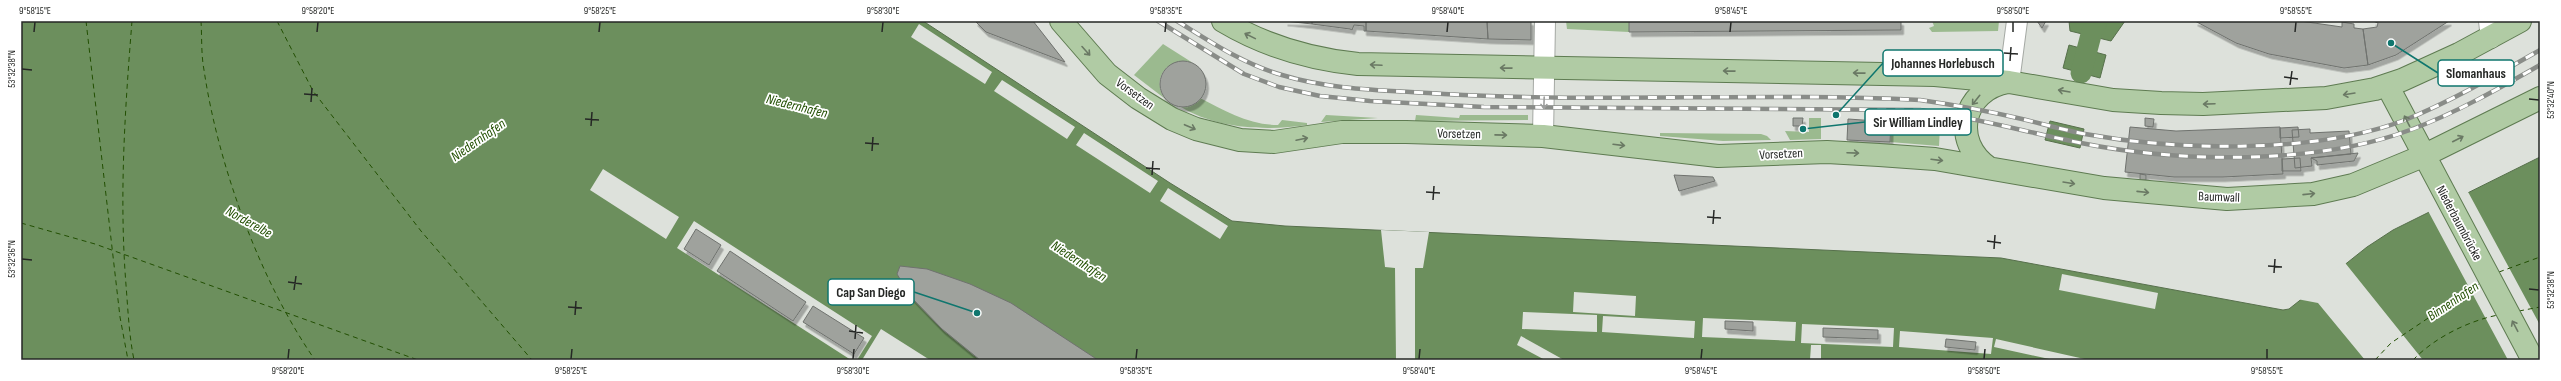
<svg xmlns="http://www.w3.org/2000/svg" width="2561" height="381" font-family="'Sofia Sans Condensed',sans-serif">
	<defs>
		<filter id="shadow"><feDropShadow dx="2.5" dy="4.5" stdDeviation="0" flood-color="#0004"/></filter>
	</defs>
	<rect width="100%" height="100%" fill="#dde1db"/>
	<!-- green -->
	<path fill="#9bba8f" d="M1566,21h63v11l-62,-3z
		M1932,21h67l-1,10 -66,1 -3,-4 5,-2z
		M1163,44l30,19c-23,-7 -42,13 -29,35l-30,-23z
		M1200,98c25,13 49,27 78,27l4,-5 25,3v2c-41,6 -90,4 -126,-18l11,-2z
		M1326,115l52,3 -57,4z
		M1416,115l43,3 1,-3h68v5l-113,1z
		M1809,118h12v21l-31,1 -5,-9 24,1z
		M1891,122l49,5 -1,19 -49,-4z
		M1660,133l101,1 6,2 4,4 -48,1 -63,-5z"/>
	<!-- water -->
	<path fill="#6c8f5d" stroke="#57704c" d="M21,21h902l247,162 62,38 53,5 716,32 282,52 6,-1 78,-62 26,-17 147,-73v203h-2519z
		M2069,21h56l-14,20 -41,-10z
		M2069,45l37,10 -6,23 -37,-10z
		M2050,121l34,8 -4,19 -35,-8z"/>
	<!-- pier -->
	<path fill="#dde1db" d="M919,24l73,48 -7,12 -74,-47z
		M1002,80l73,47 -8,12 -73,-48z
		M1084,133l74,48 -8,12 -74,-48z
		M603,169l76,48 -13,22 -76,-49z
		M1168,188l60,38 -8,13 -60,-38z
		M2467,190l73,135v35h-32l-81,-151z
		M694,221l178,115 -15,24h-6l-174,-112z
		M1381,230l48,2 -6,36h-8v92h-19l-1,-92 -10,-1z
		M2345,262l1,2 77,96h-58l-47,-57 -21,-4z
		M2062,274l96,19 -3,16 -96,-19z
		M1574,292l62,4 -1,20 -62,-4z
		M1523,312l74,3v17l-75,-3z
		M1603,316l92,5 -1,17 -92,-6z
		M1703,318l93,4 -1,19 -93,-4z
		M1802,324l92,4 -1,19 -92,-4z
		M881,329l49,31h-68z
		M1900,331l93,7 -2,16 -92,-7z
		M1521,336l43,24h-19l-28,-15z
		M1996,339l93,21h-35l-60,-13z
		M1811,345h10v15h-11z"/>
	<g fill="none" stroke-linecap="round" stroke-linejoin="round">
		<!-- canal -->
		<path stroke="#6c8f5d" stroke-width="21" d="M2081,73l11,-42 5,-10"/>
		<!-- ferry -->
		<path stroke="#224f02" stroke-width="1" stroke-dasharray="5 4" stroke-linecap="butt" d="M86,21l34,296 8,43
			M132,21c-7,88 -13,175 -6,264 2,25 3,50 8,75
			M201,21c1,16 0,33 3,49 14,95 56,211 111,290
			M277,21l36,70 108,140 111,129
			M21,223l74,21 323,116
			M2499,272l41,-15
			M2519,311l21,-4
			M2375,360l16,-17 88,-59
			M2413,360c21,-22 55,-39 85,-45"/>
	</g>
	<!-- building -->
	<path fill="#9fa29d" stroke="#6f726e" filter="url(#shadow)" d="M975,21h58l32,41 -79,-30z
		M1285,21h27v3z
		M1312,21h54v10h-2v-5l-10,-1 -2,5 -2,-1 -38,-5z
		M1366,21h121l1,18 -122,-8z
		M1487,21h44v19l-43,-1z
		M1629,21h272v9l-272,2z
		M2037,21h9l-4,7z
		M2195,21h105l42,6v-5l12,2v4l9,1 5,36 -24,3 -75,-14 -33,-11z
		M2373,21h76l-53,34 -28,10 -5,-36 14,-2 1,-4z
		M1160 84a23 23 0 1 1 46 0a23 23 0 1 1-46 0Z
		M1793,118h10l-1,8h-9z
		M2145,118l9,1 -1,8 -8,-1z
		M1848,119l43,3 -1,20 -43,-2z
		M2130,127l46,4 104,-4 3,47 -60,3h-49l-49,-5z
		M2298,127l1,10 -19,1v-10z
		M2310,129v4l39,-2 2,23 -40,4 1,8 -17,2 -3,-38z
		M2358,153l-4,8 -37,4v-4l-6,-3z
		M2300,158l1,13h-19v-12z
		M2140,174l6,1v5h-6z
		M1674,175l39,2 2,4 -36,10z
		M696,229l25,16 -12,20 -25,-16z
		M730,251l76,51 -13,19 -76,-50z
		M900,266l27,3 43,15 41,19 87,57h-118l-38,-31 -32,-33 -13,-22z
		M813,306l51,32 -10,16 -51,-32z
		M1725,321l28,1v9l-28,-2z
		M1823,328l55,2v9l-55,-2z
		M1946,339l30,3 -1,8 -30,-3z"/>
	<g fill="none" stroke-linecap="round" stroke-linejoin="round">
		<!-- minor casing -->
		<g stroke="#a5a9a4" stroke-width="22">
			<path id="minor" d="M2489,21l2,17
				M2009,82l8,-61
				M1543,136l2,-115"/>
		</g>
		<!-- major casing -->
		<g stroke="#5e7b51" stroke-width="24">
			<path id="major" d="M1061,21l46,53 31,24 34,21 24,10 44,11 34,2 68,-10h64l137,4 175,20 109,-4 52,3 56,4 169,29 123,11 86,-5 40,-9 70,-29 117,-58
				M1223,21c42,25 85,38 135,43l577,11 74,7 104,18 48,3 42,1 123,-6 49,-9 27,-9 57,-26 61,-33
				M2387,85l146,275
				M1989,168c-38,-26 -27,-78 19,-86"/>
		</g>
		<!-- minor -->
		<use href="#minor" stroke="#fff" stroke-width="20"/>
		<!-- major -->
		<use href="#major" stroke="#b0cba4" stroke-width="22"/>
		<!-- rail casing -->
		<g stroke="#898c88" stroke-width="4.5">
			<path id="rail" d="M1158,21l86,53 35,13 41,9 50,5 114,6 436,3c57,8 106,22 161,33 99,20 234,22 329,-13 46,-17 88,-41 130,-65
				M1177,21c34,21 66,43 105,54 52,16 108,15 162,19 159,9 318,-2 476,6 35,5 68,11 102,19 21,5 42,11 63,15 93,17 231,20 320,-14 47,-19 91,-45 135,-70"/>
		</g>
		<!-- rail -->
		<use href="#rail" stroke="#fff" stroke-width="3" stroke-dasharray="9" stroke-linecap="butt"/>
	</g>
	<!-- one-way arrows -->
	<defs><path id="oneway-shaft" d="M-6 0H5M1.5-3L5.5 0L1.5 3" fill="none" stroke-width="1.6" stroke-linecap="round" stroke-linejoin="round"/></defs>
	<g stroke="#6a7964">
		<use href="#oneway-shaft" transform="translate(1250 36) rotate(-154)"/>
		<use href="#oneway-shaft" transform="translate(1086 51) rotate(48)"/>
		<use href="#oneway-shaft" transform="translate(1376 65) rotate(-177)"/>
		<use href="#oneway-shaft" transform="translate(1506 68) rotate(-179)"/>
		<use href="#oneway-shaft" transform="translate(1729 71) rotate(-179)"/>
		<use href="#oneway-shaft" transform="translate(1859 73) rotate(-179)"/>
		<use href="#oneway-shaft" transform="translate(2064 91) rotate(-170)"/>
		<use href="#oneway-shaft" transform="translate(2349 94) rotate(171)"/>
		<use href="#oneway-shaft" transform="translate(1976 100) rotate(129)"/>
		<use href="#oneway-shaft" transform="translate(2209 104) rotate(178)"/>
		<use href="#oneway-shaft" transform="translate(2407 121) rotate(-117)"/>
		<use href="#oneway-shaft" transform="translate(1190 127) rotate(23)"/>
		<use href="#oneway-shaft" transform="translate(1501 135) rotate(1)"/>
		<use href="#oneway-shaft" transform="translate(1302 139) rotate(-12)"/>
		<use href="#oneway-shaft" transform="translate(2458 139) rotate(-27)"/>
		<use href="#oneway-shaft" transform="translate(1619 145) rotate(7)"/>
		<use href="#oneway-shaft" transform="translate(1853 153) rotate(2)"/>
		<use href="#oneway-shaft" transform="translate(1937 160) rotate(7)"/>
		<use href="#oneway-shaft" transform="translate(2069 183) rotate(9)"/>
		<use href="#oneway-shaft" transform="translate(2143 192) rotate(6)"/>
		<use href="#oneway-shaft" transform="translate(2309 194) rotate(-6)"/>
		<use href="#oneway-shaft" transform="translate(2515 326) rotate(-118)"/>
	</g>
	<use stroke="#9d9e9d" href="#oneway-shaft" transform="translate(1544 103) rotate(92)"/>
	<!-- ticks -->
	<path fill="none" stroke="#252725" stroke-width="1.5" d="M34,32l1,-10M317,32l1,-10M599,32l1,-10M882,32l1,-10M1165,32l1,-10M1447,32l1,-10M1730,32l1,-10M2013,32v-10M2295,32l1,-10M2004,53l14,1M2010,61l1,-14M22,69l10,1M2284,77l14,2M2290,85l2,-14M304,94l14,1M2529,99l10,1M311,102l1,-14M585,119l14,1M591,126l1,-14M865,143l14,1M872,151l1,-14M1146,168l14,1M1152,175l1,-14M1426,192l14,1M1433,200l1,-14M1707,217l14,1M1713,224l1,-14M1987,241l14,2M1994,249l1,-14M22,259l10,1M2268,266l14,1M2274,273l1,-14M288,282l14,2M2529,289l10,1M294,290l2,-14M568,307l14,1M575,315l1,-14M849,331l14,2M855,339l1,-14M288,359l1,-10M571,359l1,-10M853,359l1,-10M1136,359l1,-10M1419,359l1,-10M1701,359l1,-10M1984,359l1,-10M2267,359v-10"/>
	<g text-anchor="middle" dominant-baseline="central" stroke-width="3.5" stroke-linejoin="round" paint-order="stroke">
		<!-- street labels -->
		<g font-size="13" fill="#252725" stroke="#fff">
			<text transform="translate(1135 94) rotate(36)">Vorsetzen</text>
			<text transform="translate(1459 134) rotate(1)">Vorsetzen</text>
			<text transform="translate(1781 154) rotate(-3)">Vorsetzen</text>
			<text transform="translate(2219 197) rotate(2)">Baumwall</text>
			<text transform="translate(2459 223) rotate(62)">Niederbaumbrücke</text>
		</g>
		<!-- water labels -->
		<g font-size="14" font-style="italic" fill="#224f02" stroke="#fff">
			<text transform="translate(797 106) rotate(14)">Niedernhafen</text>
			<text transform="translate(478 140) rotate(-35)">Niedernhafen</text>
			<text transform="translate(249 222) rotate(29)">Norderelbe</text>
			<text transform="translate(1079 261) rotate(33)">Niedernhafen</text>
			<text transform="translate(2453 301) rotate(-34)">Binnenhafen</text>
		</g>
	</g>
	<!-- callouts -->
	<path fill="none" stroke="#0f766e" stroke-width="1.5" d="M1836 115L1883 63M2391 43L2438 73M1803 129L1865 122M977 313L914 292"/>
	<g fill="#0f766e" stroke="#fff" stroke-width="1.5">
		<circle cx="1836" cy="115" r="4"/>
		<circle cx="2391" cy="43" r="4"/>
		<circle cx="1803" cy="129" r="4"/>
		<circle cx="977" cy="313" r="4"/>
	</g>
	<g fill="#fff" stroke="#0f766e" stroke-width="1.5">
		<rect x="1883" y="50" width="120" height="26" rx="4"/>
		<rect x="2438" y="60" width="76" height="26" rx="4"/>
		<rect x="1865" y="109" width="106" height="26" rx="4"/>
		<rect x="828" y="279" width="86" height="26" rx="4"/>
	</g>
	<g font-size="14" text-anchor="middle" font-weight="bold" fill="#252725">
		<text x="1943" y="68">Johannes Horlebusch</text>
		<text x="2476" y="78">Slomanhaus</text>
		<text x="1918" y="127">Sir William Lindley</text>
		<text x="871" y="297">Cap San Diego</text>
	</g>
	<!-- border -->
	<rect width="2561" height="381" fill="none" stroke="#ffffff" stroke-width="44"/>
	<rect x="22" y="22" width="2517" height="337" fill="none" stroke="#252725" stroke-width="1.5"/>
	<g font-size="10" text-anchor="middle" fill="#252725">
		<text x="35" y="14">9°58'15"E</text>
		<text x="318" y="14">9°58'20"E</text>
		<text x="600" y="14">9°58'25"E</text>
		<text x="883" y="14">9°58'30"E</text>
		<text x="1166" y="14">9°58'35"E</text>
		<text x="1448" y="14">9°58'40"E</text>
		<text x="1731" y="14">9°58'45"E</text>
		<text x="2013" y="14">9°58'50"E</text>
		<text x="2296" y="14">9°58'55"E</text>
		<text transform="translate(11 69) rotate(-90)" y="4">53°32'38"N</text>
		<text transform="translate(2550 100) rotate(-90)" y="4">53°32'40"N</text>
		<text transform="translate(11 259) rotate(-90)" y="4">53°32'36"N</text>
		<text transform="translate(2550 290) rotate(-90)" y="4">53°32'38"N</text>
		<text x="288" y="374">9°58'20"E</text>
		<text x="571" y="374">9°58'25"E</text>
		<text x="853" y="374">9°58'30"E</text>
		<text x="1136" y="374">9°58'35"E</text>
		<text x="1419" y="374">9°58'40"E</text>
		<text x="1701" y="374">9°58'45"E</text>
		<text x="1984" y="374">9°58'50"E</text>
		<text x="2267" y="374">9°58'55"E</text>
	</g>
</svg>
